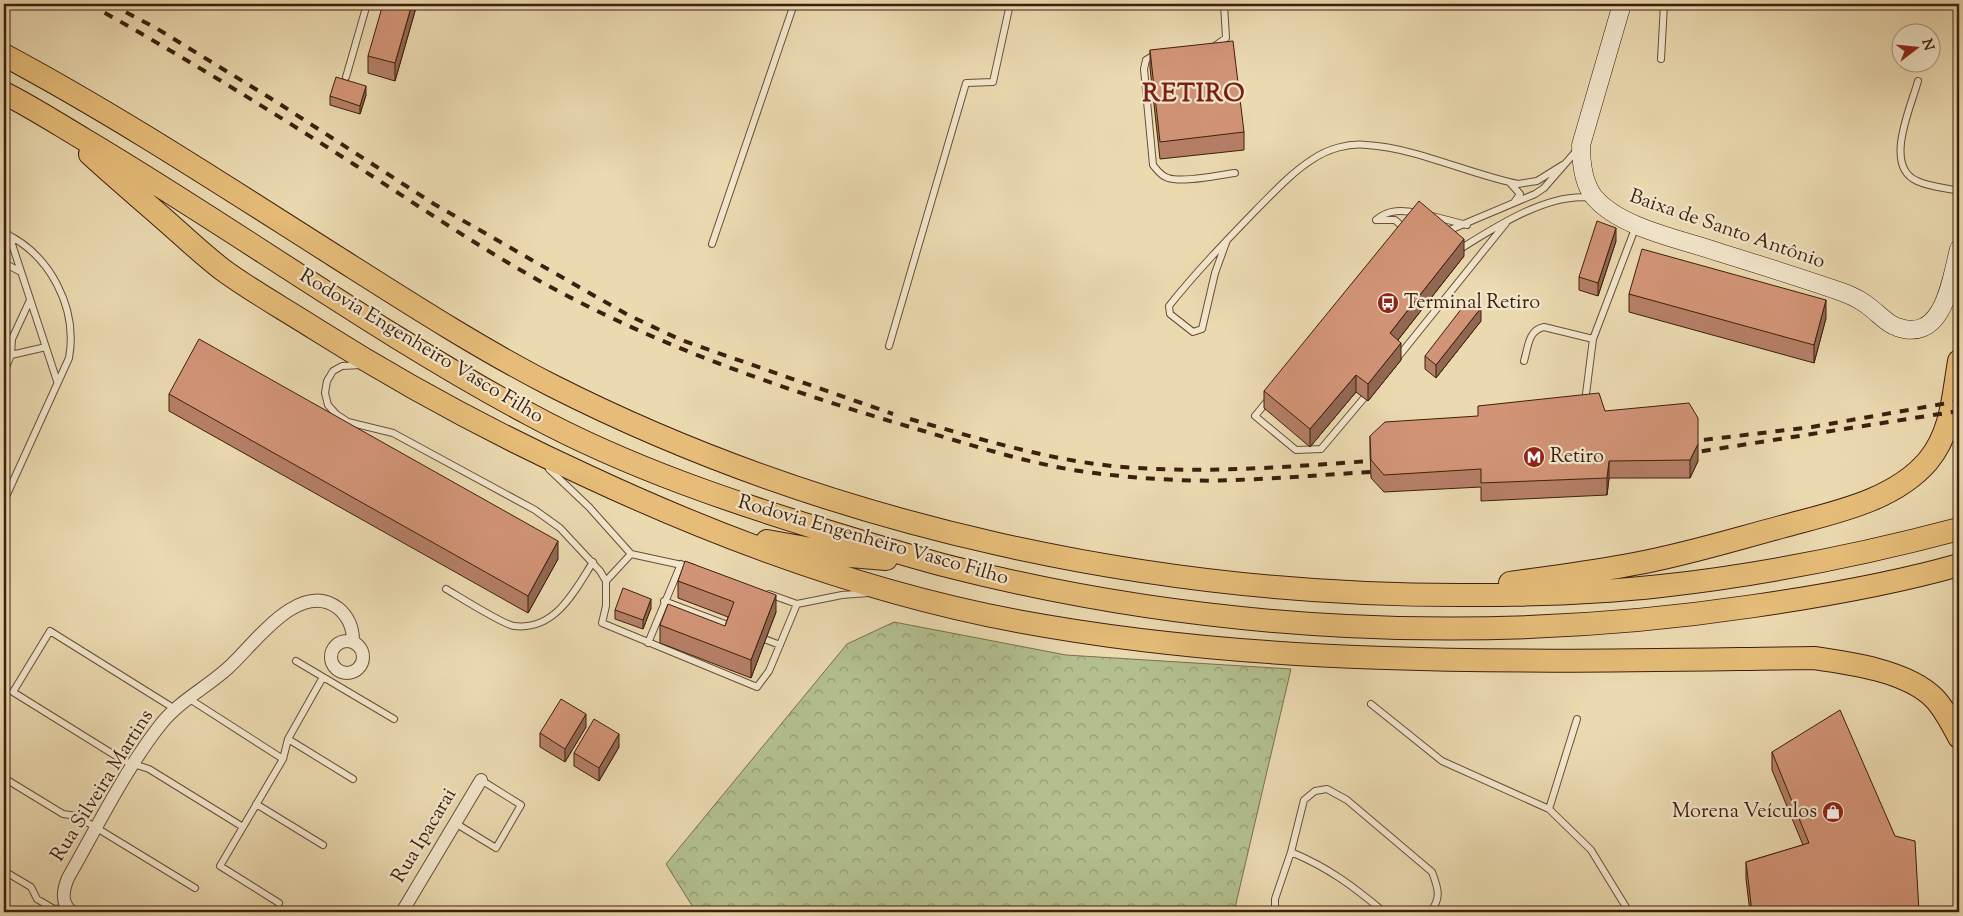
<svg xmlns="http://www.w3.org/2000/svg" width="1963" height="916" font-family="'Sorts Mill Goudy',serif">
	<defs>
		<pattern id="forest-crowns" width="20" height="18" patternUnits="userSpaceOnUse" patternTransform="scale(1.25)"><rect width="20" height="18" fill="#b3c08e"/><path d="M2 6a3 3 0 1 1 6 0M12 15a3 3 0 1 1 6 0" fill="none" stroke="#939b72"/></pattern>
	</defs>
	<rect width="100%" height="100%" fill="#ebd9b0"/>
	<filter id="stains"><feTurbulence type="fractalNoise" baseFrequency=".004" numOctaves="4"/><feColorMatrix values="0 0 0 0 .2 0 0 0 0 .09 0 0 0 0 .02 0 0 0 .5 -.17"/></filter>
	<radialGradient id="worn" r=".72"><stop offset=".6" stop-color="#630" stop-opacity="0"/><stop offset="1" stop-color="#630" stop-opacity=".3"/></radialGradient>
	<!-- forest -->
	<path fill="url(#forest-crowns)" stroke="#78704e" d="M894,622l172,33 225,14 -57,243h-538l-30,-48 181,-220z"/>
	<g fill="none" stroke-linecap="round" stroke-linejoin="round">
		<!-- service casing -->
		<g stroke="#684e36" stroke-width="8">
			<path id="service" d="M1215,46l11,-8 -2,-34
				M1156,54l-10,6 -2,9 9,96c4,5 8,11 15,13 15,5 50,-3 67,-5
				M1661,59l3,-55
				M346,77l21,-73
				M1918,81c-7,26 -35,85 -1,100 13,6 29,7 42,10
				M1511,184l9,10 -5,7
				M1432,216l35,9
				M1376,220c12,-11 27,-10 41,-7
				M1377,220h18l10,9
				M1445,232l90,-38 9,-6 34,-39
				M4,233c46,21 74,75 65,125l-65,143
				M9,235l48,146
				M1227,240l-12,33 -13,56 -9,3 -23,-18 -1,-8c27,-34 57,-65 87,-96 18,-18 35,-37 57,-51 15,-10 35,-16 54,-14 49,3 102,29 151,39l19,-3 29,-18
				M712,244l82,-240
				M1457,251c35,-22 92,-60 135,-53
				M4,263l17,9
				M889,346l77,-263 27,-1 17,-78
				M4,352l7,3 35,-8
				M1398,357l108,-134
				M1524,361c4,-13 4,-31 20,-34l49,12
				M361,365l-19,1 -9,5 -6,10 -2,12 3,12 8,9 12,8 45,11 142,77 25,18 40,43 6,10v25l-4,17 155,64 12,-16 28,-67
				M4,372l7,-17 1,-16 18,-39
				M1586,394l7,-55 43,-113
				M1269,399l-14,17 41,34 25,-1 43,-51
				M549,469l40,38 42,47 60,13
				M606,581l25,-27
				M446,589c12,7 58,36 68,37 41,5 60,-34 79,-64
				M769,594l28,10 45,-9 26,-2
				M664,601l69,26
				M759,637l21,8
				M648,643l33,-79
				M296,661l98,58
				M188,698l95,61
				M1371,704l71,57 107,48 42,41 38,62
				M175,709l-125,-78 -37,61 111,69 25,8 94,58
				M288,739l65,40
				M4,778l59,36 14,2 118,72
				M256,804l67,41
				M1549,809l28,-90
				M455,823l41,25 25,-43 -40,-25
				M4,871l27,16 6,12 17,10 13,-1
				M279,903l-59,-37 63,-107 5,-20 35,-62
				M1275,912v-13l16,-47
				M1384,912c-31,-26 -55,-44 -93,-60l13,-52 11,-9 12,-2 20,11 85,72c6,16 10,26 -2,40"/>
		</g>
		<!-- minor casing -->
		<g stroke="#684e36" stroke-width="14">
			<path id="minor" d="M331 657a16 16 0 1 1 32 0a16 16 0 1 1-32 0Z
				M72,912c-12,-9 -9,-22 -4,-34 28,-49 58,-110 93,-154 18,-23 45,-36 67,-56 25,-22 71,-90 110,-60 11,9 15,20 15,33
				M402,912l79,-132"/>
		</g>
		<!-- secondary casing -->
		<g stroke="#3c1f0d" stroke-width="19">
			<path id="secondary" d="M1622,4l-41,141c0,17 2,38 13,52 26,31 87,42 124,55 42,13 83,26 124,40 11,4 21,9 30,17 8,6 15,15 25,18 47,17 54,-48 62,-78"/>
		</g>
		<!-- motorway casing -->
		<g stroke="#3c1f0d" stroke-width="24">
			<path id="motorway" d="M4,55c114,61 222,132 331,201 71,45 142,91 216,129 282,143 607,212 922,210 62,0 126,-2 188,-9 100,-11 200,-31 298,-57
				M4,93c28,14 54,31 81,47 150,89 292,193 446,275 98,53 206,89 312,121 33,10 67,20 100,29 264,68 542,81 811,41 69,-10 138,-22 205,-41
				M90,154c27,25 56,49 84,74 16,14 32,29 49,42 30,22 63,40 94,60 87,55 176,103 270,146 137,64 280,117 430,145 263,49 531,40 797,37 36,5 93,13 120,40 10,10 18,26 25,39
				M767,541l83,15 36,3
				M1510,583c41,-6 83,-11 124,-19 50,-9 98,-24 147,-37 50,-14 112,-25 147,-66 24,-29 25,-65 31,-100"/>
		</g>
		<!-- service -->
		<use href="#service" stroke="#f2e6cc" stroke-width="6"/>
		<!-- minor -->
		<use href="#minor" stroke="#f2e6cc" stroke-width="12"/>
		<!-- secondary -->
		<use href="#secondary" stroke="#f2e6cc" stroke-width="18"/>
		<!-- motorway -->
		<use href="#motorway" stroke="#e6bc78" stroke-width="22"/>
		<!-- rail -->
		<path stroke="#3c1f0d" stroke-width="4" stroke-dasharray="9 9" stroke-linecap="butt" d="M89,4c90,50 179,105 266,161 64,41 126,84 192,120 115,63 238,105 363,142 62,18 127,40 192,47 44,5 90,8 134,6 50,-2 99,-6 149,-9
			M110,4l46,24 119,73 159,103 194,111 53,25 212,74
			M910,419c70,20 141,42 213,48 88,7 174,-1 261,-7
			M1686,442l126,-15 147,-26
			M1684,454l275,-43"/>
	</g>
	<!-- wall -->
	<path fill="#b57f66" stroke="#3c1f0d" d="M417,4l-22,77 -27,-8v-17z
		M1150,50l94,82v18l-84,9 -10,-91z
		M366,95l-6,19 -30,-9v-9z
		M1616,241l-18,55 -19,-6v-13z
		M1464,256l-66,84 3,20 -33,41 -12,-9 -46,55 -46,-39v-17z
		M1629,294l197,24 -12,45 -185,-51z
		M1481,321l-45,57 -11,-9v-13z
		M169,394l389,165 -30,54 -359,-202z
		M1605,411l93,50 -8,17h-81l-2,17 -126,6v-14l-97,5 -13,-14 -1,-25v-17z
		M678,581l98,31 -25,66 -91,-35v-18l65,1 3,-9 -50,-19z
		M651,608l-8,21 -28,-10v-9z
		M586,727l-21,35 -25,-15v-14z
		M619,747l-20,34 -25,-15v-13z
		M1772,752l147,160h-169l-4,-33v-17l57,-17 -31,-75z"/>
	<!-- shaded-wall -->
	<path fill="#936853" stroke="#3c1f0d" d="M412,4h5l-22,77v-18z
		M366,86v9l-6,19v-8z
		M1616,228v13l-18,55v-13z
		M1464,239v17l-74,94v-17z
		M1826,300v18l-12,45v-18z
		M1481,308v13l-45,57v-13z
		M1401,343v17l-33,41v-17z
		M1356,375v17l-46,55v-18z
		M1698,444v17l-8,17v-18z
		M1609,461v17l-2,17v-17z
		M558,541v18l-30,54v-17z
		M776,595v17l-25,66v-18z
		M651,599v9l-8,21v-9z
		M586,714v13l-21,35v-13z
		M619,734v13l-20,34v-13z"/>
	<!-- building -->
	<path fill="#d29477" stroke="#3c1f0d" d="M383,4h29l-17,59 -27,-7z
		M1233,41l11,91 -84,10 -10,-92z
		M336,77l30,9 -6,20 -30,-10z
		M1419,201l45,38 -74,94 11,10 -33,41 -12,-9 -46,54 -46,-38z
		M1597,221l19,7 -18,55 -19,-6z
		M1642,249l184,51 -12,45 -185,-51z
		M1469,299l12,9 -45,57 -11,-9z
		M199,339l359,202 -30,55 -359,-202z
		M1599,393l6,18 84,-8 9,15v26l-8,16 -81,1 -2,17 -126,5v-14l-97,6 -13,-15 -1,-24 15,-14 93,-6v-10z
		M685,561l91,34 -25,65 -91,-35 8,-21 57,22 9,-24 -56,-21z
		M623,588l28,11 -8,21 -28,-10z
		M561,699l25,15 -21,35 -25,-16z
		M1840,710l55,126 20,5 4,71h-167l-6,-50 63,-19 -37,-91z
		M594,719l25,15 -20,34 -25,-15z"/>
	<!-- icons -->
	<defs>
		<g id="bus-disc" transform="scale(1.125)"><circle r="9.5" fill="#8f2418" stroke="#f2e6cc"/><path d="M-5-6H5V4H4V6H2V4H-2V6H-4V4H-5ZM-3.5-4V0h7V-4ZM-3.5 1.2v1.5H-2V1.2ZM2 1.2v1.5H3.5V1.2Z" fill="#fff"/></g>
		<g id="metro-disc" transform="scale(1.125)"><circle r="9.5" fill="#8f2418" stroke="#f2e6cc"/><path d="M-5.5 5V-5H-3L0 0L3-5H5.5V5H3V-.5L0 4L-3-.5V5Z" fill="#fff"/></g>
		<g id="shop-disc" transform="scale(1.125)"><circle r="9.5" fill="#8f2418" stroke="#f2e6cc"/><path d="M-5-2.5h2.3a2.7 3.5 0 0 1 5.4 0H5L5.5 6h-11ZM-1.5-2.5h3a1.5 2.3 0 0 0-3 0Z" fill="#fff"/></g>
	</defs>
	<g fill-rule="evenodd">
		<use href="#bus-disc" x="1388" y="303"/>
		<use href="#metro-disc" x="1534" y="457"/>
		<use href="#shop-disc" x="1833" y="812"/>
	</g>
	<g text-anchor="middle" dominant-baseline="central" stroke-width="4.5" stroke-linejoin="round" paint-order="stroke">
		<!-- street labels -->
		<g font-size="20" fill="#3c1f0d" stroke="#f2e6cc">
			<text transform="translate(1727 230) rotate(19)">Baixa de Santo Antônio</text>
			<text transform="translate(421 347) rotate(31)">Rodovia Engenheiro Vasco Filho</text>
			<text transform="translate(873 541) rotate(16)">Rodovia Engenheiro Vasco Filho</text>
			<text transform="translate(103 786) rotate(-58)">Rua Silveira Martins</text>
			<text transform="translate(425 836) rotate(-59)">Rua Ipacarai</text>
		</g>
		<!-- poi labels -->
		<g font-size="20" fill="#3c1f0d" stroke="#f2e6cc" text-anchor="start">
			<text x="1404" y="303">Terminal Retiro</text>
			<text x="1550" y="457">Retiro</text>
			<text x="1817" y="812" text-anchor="end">Morena Veículos</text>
		</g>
		<!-- district labels -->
		<g font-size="25" font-weight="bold" letter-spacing="1" fill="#7a1f14" stroke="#f2e6cc">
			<text x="1194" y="95">RETIRO</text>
		</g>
	</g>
	<!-- margin -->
	<rect width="1963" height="916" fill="none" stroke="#ebd9b0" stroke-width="20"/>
	<rect x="5" y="5" width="1953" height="906" fill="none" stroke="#3c1f0d" stroke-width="2.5"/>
	<rect x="10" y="10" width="1943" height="896" fill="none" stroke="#3c1f0d"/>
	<!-- north arrow -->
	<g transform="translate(1916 48) rotate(74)"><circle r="24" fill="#f2e6cc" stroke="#a99680"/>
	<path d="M0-4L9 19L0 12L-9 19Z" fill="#8f2418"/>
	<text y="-8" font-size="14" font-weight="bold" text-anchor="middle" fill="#3c1f0d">N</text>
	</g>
	<rect width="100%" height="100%" filter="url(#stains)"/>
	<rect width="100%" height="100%" fill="url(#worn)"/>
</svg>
